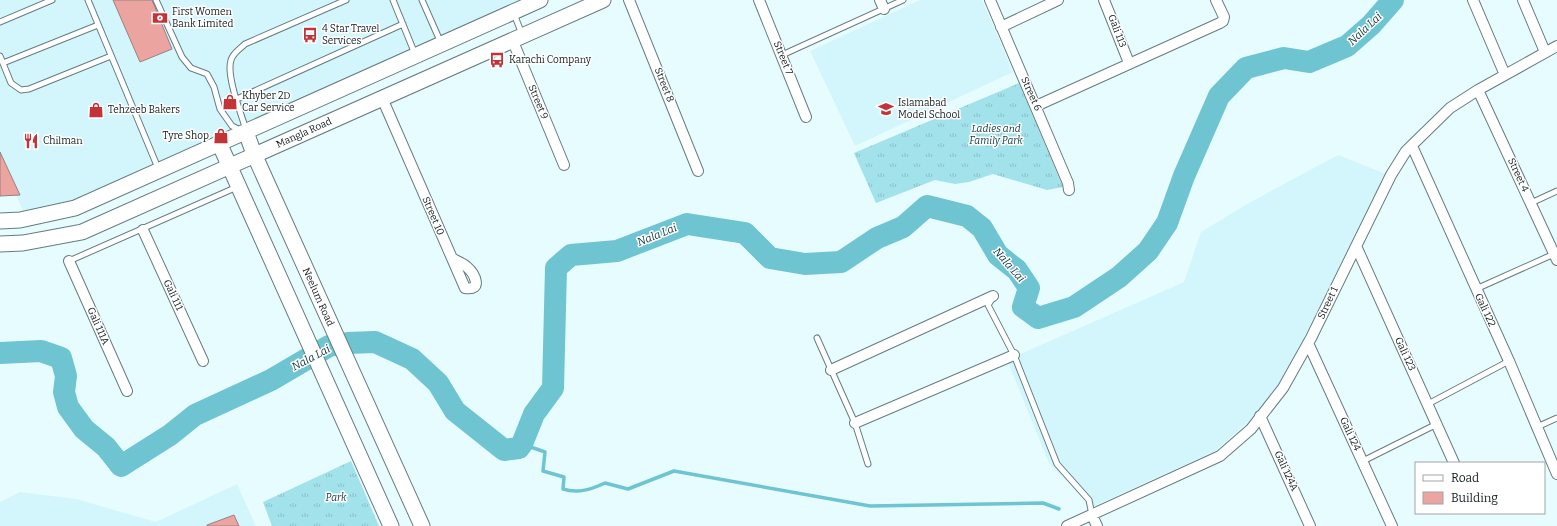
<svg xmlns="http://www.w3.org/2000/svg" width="1557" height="526" font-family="Bitter,serif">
	<defs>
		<pattern id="grass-tufts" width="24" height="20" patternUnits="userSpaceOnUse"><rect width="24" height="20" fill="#a2e2eb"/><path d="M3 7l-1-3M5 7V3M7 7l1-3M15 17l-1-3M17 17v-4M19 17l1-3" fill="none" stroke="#8bc1c9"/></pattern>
	</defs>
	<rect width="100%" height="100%" fill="#e7fcff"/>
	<!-- built -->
	<path fill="#d3f6fc" d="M0,0h536l-506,227 -30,-69z
		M920,0h62l31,72 -158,74 -45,-95z
		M1338,155l48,19 -84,167 -23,42 -21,30 -43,38 -123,56 -43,-44 -42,-103 177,-78 17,-50 46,-28z
		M237,484l19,42h-256v-24l20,-10 56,7 80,23z"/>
	<!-- grass -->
	<path fill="url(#grass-tufts)" d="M1019,83l44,104 -16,3 -54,-16 -24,8 -14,2 -20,-4 -59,23 -22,-50z
		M351,461l28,65h-107l-9,-24z"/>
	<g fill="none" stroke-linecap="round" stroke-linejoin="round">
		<!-- stream -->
		<path stroke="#6ec4d1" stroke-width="3.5" d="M522,444l23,8 -2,19 21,6 -1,12c15,5 29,0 42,-6l23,6 46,-18 196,35 173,-3 16,6"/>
		<!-- river -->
		<path stroke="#6ec4d1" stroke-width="22" d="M0,353l41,-2 20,7 5,18 -2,16 4,15 16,22 22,18 15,19 49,-31 25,-20 76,-35 58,-34 19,-3 27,-1 37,17 26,24 17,28 49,39 15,-2 3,-4 12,-30 19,-26 3,-120 15,-13 46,-4 70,-27 58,9 25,25 35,6 36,-2 36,-24 26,-11 24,-21 40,10 15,12 16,27 19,15 12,18 -6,19 15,11 36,-11 45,-30 29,-26 19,-28 17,-47 35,-80 27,-28 38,-10 25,4 38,-16 24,-21 22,-25"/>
	</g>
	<!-- building -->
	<path fill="#eba49f" stroke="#988280" d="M113,0h39l20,49 -32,13z
		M0,152l20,43 -20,1z
		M234,515l5,11h-32v-1z"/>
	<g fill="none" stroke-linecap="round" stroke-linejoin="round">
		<!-- lane casing -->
		<g stroke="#657c80" stroke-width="7">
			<path id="lane" d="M88,0l70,168
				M156,0l26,57 9,11 16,6 7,13 6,22 12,17 10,5
				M393,0l22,54
				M422,0l19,43
				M514,14l8,20
				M0,22l52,-22
				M782,55l121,-55
				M0,56l11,27 10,7 8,-1 82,-33
				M3,63l95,-38
				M237,99l166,-75
				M246,130c-5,-17 -20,-54 -15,-70 2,-7 9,-11 14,-16l101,-44
				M1531,203l26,-12
				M69,261l168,-74
				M1476,289l78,-35
				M992,299l-4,6 26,50 43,109 32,36 3,15
				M817,338l38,85 13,41
				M1428,404l81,-43
				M1537,427l20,-9
				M1363,461l74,-37"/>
		</g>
		<!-- street casing -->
		<g stroke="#657c80" stroke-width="12">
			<path id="street" d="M629,0l69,171
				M759,0l47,117
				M880,0l4,9
				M990,0l78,183 1,7
				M1104,0l25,63
				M1473,0l32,75
				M1523,0l22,52
				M1001,27l57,-27
				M512,39l52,126
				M1478,90l79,170
				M382,98l83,190c18,3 10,-14 2,-21 -4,-4 -10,-6 -14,-8
				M1036,106l184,-83 3,-2 1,-4 -8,-17
				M1412,146l97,215 48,113
				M143,230l60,131
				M1356,246l98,217
				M69,261l58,130
				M1308,343l84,183
				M831,370l162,-74
				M1260,416l50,110
				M855,423l159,-68
				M1092,515l5,11
				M1067,526l153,-70 31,-27 32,-41 28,-50 80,-163 15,-24 44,-43 28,-18 79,-44"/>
		</g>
		<!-- secondary casing -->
		<g stroke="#657c80" stroke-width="17">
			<path id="secondary" d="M246,132l8,22 168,372
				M220,145l171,381
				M0,221l20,-1 55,-12 465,-208
				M0,244l23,-1 59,-11 521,-232"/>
		</g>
		<!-- lane -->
		<use href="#lane" stroke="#fff" stroke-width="5"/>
		<!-- street -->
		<use href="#street" stroke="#fff" stroke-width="10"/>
		<!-- secondary -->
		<use href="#secondary" stroke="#fff" stroke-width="15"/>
	</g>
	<!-- icons -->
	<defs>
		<g id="bank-bare" transform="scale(1.2)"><path d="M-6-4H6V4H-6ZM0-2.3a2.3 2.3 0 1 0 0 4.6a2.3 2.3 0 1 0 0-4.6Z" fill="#c33438" stroke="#fff" stroke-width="2.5" paint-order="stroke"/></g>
		<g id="bus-bare" transform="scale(1.2)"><path d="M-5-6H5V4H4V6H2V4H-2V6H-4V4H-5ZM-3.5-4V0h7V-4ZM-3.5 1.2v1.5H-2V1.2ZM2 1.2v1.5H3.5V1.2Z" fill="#c33438" stroke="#fff" stroke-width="2.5" paint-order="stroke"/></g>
		<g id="shop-bare" transform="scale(1.2)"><path d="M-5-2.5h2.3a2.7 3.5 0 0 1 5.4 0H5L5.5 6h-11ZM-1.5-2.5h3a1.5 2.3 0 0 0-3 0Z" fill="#c33438" stroke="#fff" stroke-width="2.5" paint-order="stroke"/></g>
		<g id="school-bare" transform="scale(1.2)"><path d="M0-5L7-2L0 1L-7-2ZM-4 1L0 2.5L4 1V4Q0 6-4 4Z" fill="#c33438" stroke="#fff" stroke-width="2.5" paint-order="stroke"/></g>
		<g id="restaurant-bare" transform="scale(1.2)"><path d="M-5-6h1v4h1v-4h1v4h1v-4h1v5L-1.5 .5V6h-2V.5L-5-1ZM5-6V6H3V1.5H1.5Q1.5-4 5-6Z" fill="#c33438" stroke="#fff" stroke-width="2.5" paint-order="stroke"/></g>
	</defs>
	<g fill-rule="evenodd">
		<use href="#bank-bare" x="160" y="18"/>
		<use href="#bus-bare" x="310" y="35"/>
		<use href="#bus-bare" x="497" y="60"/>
		<use href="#shop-bare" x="230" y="102"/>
		<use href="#school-bare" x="886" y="109"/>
		<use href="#shop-bare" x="96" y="110"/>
		<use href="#shop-bare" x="221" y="136"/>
		<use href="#restaurant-bare" x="31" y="141"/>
	</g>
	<g text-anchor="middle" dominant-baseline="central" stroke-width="3" stroke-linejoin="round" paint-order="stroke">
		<!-- poi labels -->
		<g font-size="10" fill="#131c1e" stroke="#fff" text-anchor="start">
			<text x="172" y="12">First Women<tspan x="172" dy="12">Bank Limited</tspan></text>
			<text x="322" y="29">4 Star Travel<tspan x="322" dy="12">Services</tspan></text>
			<text x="509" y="60">Karachi Company</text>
			<text x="242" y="96">Khyber 2D<tspan x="242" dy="12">Car Service</tspan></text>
			<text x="898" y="103">Islamabad<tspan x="898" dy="12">Model School</tspan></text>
			<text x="108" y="110">Tehzeeb Bakers</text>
			<text x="209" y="136" text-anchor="end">Tyre Shop</text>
			<text x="43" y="141">Chilman</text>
		</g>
		<!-- street labels -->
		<g font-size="10" fill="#131c1e" stroke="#fff">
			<text transform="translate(1117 31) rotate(69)">Gali 113</text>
			<text transform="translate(783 58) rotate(68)">Street 7</text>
			<text transform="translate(664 85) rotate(68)">Street 8</text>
			<text transform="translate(1031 94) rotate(66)">Street 6</text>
			<text transform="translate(538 102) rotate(67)">Street 9</text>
			<text transform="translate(304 133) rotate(-24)">Mangla Road</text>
			<text transform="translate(1518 175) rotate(65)">Street 4</text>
			<text transform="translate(433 216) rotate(67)">Street 10</text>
			<text transform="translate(173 295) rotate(65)">Gali 111</text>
			<text transform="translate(318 297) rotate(66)">Neelum Road</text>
			<text transform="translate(1328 303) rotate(-65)">Street 1</text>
			<text transform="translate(1485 310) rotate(65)">Gali 122</text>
			<text transform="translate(98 326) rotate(66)">Gali 111A</text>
			<text transform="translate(1405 354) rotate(65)">Gali 123</text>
			<text transform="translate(1350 434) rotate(65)">Gali 124</text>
			<text transform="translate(1286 471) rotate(65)">Gali 124A</text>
		</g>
		<!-- park labels -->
		<g font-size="10" font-style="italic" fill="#0e383e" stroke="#fff">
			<text x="996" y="129">Ladies and<tspan x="996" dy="12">Family Park</tspan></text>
			<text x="336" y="498">Park</text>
		</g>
		<!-- water labels -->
		<g font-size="11" font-style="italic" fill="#0b363b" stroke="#fff">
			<text transform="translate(1365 29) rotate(-43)">Nala Lai</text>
			<text transform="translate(657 235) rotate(-22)">Nala Lai</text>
			<text transform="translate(1009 265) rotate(49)">Nala Lai</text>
			<text transform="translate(311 358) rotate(-28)">Nala Lai</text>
		</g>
	</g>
	<!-- legend -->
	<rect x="1415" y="462" width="130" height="52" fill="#ffffff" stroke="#a1a4a5"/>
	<rect x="1423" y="475" width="20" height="6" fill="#ffffff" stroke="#a1a4a5"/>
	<text x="1451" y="482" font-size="12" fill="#131c1e">Road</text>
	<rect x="1423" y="492" width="20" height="12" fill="#eba49f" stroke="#a1a4a5"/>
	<text x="1451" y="502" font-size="12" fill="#131c1e">Building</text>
</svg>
